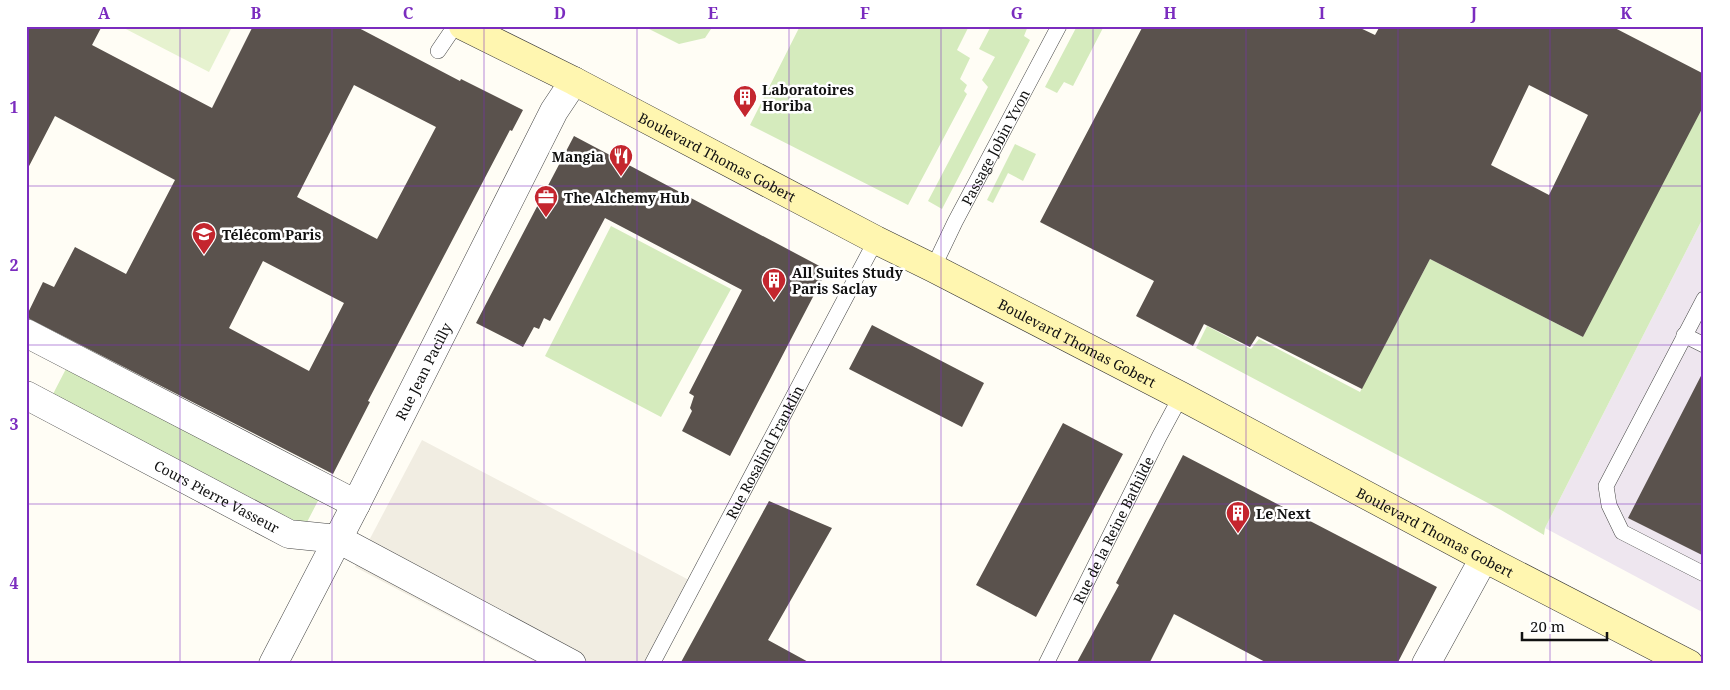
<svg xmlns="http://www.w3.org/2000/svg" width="1730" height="690" font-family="'Noto Serif',serif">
	<rect width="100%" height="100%" fill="#fffdf5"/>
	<!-- industrial -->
	<path fill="#eee6ef" d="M1704,216v397l-159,-85z"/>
	<!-- green -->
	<path fill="#d5ebbd" d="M643,26h70l-8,12 -26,6z
		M800,26h166l2,2 -11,22 13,8 -10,21 7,6 -3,6 3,3 -59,111 -158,-80z
		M991,26h37l-4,10 6,4 -88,169 -14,-8 60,-114 -6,-7 13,-23 -16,-8z
		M1077,26h27l-31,60 -9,-4 -7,11 -12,-6z
		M1704,97v119l-159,312 -1,7 -43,-25 -305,-162 11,-22 44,23 8,-10 101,53 70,-133 153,78z
		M1015,144l21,10 -13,27 -15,-8 -15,30 -6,-3z
		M611,226l120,63 -70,128 -116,-61z
		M68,365l252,132 -15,29 -252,-132z"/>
	<!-- pitch -->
	<path fill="#e6f2cf" d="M120,26h112v1l-23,45z"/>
	<!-- plaza -->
	<path fill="#f1ede2" d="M422,440l267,140 -44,84h-106l-184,-97z"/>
	<!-- building -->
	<path fill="#5a524d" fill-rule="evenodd" d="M26,26h76l-10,19 120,63 41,-82h102l105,55 1,-2 62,31 -11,21 -2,-1 -142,271 2,1 -37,72 -307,-157 17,-35 11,5 21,-40 51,27 49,-94 -120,-64 -29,56zM354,85l82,42 -59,112 -80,-42zM263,261l81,42 -35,68 -80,-43z
		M1143,26h213l19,9 5,-9h231l93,48v31l-121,232 -153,-78 -68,130 -105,-53 -7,11 -46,-23 -11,22 -57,-30 18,-35 -114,-59zM1529,85l59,30 -39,80 -58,-30z
		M574,136l253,134 -97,186 -48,-25 10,-20 -2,-3 4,-12 -5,-3 53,-103 -137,-72 -55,103 -6,-3 -5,11 -5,-2 -11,20 -47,-24z
		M872,325l112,58 -22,44 -113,-58z
		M1704,370v186l-76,-38z
		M1063,423l60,31 -87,163 -60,-32z
		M1183,455l254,132 -40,77h-128l-95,-50 -25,50h-73l43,-79 -3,-2z
		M769,501l63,27 -64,112 44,24h-132z"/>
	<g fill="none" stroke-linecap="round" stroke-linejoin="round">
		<!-- lane casing -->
		<g stroke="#444" stroke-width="16">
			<g id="lane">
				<path d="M438,51l17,-25"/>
				<path id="s1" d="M933,268l22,-46 104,-196"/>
				<path d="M1704,299l-98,187 3,19 13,27 82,42"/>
				<path d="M1684,335l20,10"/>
				<path id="s2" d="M652,664l224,-424"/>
				<path id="s3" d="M1046,664l113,-227 22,-41"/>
			</g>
		</g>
		<!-- street casing -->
		<g stroke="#444" stroke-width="29">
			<g id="street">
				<path d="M26,333l330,171"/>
				<path id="s4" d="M26,395l263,139 49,5 234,125"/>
				<path id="s5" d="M273,664l83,-160 198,-393 20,-30"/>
				<path d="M1426,664l58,-106"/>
			</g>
		</g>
		<!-- secondary casing -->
		<g stroke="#333" stroke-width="29">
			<g id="secondary">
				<path id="s6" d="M463,26l111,55 302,159 57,28 248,128 303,162 205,106"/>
			</g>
		</g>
		<!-- lane -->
		<use href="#lane" stroke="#fff" stroke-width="15"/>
		<!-- street -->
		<use href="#street" stroke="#fff" stroke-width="28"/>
		<!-- secondary -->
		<use href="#secondary" stroke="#fff6b0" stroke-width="28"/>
	</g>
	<!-- grid -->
	<path fill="none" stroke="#7b2cbf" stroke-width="1" stroke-opacity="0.55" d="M180,26v638M332,26v638M484,26v638M637,26v638M789,26v638M941,26v638M1093,26v638M1246,26v638M1398,26v638M1550,26v638M26,186h1678M26,345h1678M26,504h1678"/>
	<!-- icons -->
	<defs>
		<g id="building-pin" transform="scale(1.25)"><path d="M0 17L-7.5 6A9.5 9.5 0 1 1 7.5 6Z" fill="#c4262e" stroke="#fff"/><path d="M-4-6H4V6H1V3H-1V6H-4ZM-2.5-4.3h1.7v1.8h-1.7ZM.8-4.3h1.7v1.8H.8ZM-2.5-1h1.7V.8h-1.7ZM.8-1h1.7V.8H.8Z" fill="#fff"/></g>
		<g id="restaurant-pin" transform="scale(1.25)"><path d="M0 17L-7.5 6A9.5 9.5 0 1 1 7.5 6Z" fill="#c4262e" stroke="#fff"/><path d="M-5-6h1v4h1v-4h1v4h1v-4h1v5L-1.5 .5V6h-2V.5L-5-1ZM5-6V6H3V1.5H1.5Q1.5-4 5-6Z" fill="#fff"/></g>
		<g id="office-pin" transform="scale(1.25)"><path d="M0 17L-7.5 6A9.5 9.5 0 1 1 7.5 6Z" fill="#c4262e" stroke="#fff"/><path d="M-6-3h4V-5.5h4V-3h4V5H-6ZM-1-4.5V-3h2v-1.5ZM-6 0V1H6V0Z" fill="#fff"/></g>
		<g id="university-pin" transform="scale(1.25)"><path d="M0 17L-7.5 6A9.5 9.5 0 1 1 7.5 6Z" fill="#c4262e" stroke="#fff"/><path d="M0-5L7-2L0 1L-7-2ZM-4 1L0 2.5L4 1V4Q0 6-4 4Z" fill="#fff"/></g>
	</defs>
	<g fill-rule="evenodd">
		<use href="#building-pin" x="745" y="97"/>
		<use href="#restaurant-pin" x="621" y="156"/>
		<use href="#office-pin" x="546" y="197"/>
		<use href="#university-pin" x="204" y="234"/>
		<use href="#building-pin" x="774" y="280"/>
		<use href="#building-pin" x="1238" y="513"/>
	</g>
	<g text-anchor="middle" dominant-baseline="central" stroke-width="5" stroke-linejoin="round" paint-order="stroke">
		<!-- poi labels -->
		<g font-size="14" font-weight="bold" fill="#111" stroke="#fff" text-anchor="start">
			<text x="762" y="89">Laboratoires<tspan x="762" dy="16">Horiba</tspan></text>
			<text x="604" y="156" text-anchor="end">Mangia</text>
			<text x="564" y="197">The Alchemy Hub</text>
			<text x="222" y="234">Télécom Paris</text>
			<text x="792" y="272">All Suites Study<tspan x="792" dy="16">Paris Saclay</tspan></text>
			<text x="1256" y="513">Le Next</text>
		</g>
		<!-- street labels -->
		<g font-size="14" fill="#111" stroke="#fff">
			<text stroke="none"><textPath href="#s1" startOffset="136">Passage Jobin Yvon</textPath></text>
			<text stroke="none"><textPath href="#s6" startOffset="286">Boulevard Thomas Gobert</textPath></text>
			<text stroke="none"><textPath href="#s6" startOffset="691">Boulevard Thomas Gobert</textPath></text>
			<text stroke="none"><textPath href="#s5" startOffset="329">Rue Jean Pacilly</textPath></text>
			<text stroke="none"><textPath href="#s2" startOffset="240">Rue Rosalind Franklin</textPath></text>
			<text stroke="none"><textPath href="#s4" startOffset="216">Cours Pierre Vasseur</textPath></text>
			<text stroke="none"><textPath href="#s3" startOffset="150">Rue de la Reine Bathilde</textPath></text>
			<text stroke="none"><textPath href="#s6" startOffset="1096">Boulevard Thomas Gobert</textPath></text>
		</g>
	</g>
	<!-- border -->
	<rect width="1730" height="690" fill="none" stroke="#ffffff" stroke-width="55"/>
	<!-- scale -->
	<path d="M1522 632v8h85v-8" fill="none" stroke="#111111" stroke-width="2.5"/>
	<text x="1530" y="632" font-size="15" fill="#111111" stroke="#ffffff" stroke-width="4" paint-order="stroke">20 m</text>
	<rect x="28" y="28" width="1674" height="634" fill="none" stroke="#7b2cbf" stroke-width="2"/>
	<g font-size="16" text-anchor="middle" font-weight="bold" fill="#7b2cbf">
		<text x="104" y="19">A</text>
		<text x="256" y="19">B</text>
		<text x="408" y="19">C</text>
		<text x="560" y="19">D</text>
		<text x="713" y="19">E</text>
		<text x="865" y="19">F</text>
		<text x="1017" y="19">G</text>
		<text x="1170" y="19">H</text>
		<text x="1322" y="19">I</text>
		<text x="1474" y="19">J</text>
		<text x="1626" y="19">K</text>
		<text x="14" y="113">1</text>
		<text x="14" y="271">2</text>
		<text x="14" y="430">3</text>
		<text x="14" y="589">4</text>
	</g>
</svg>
